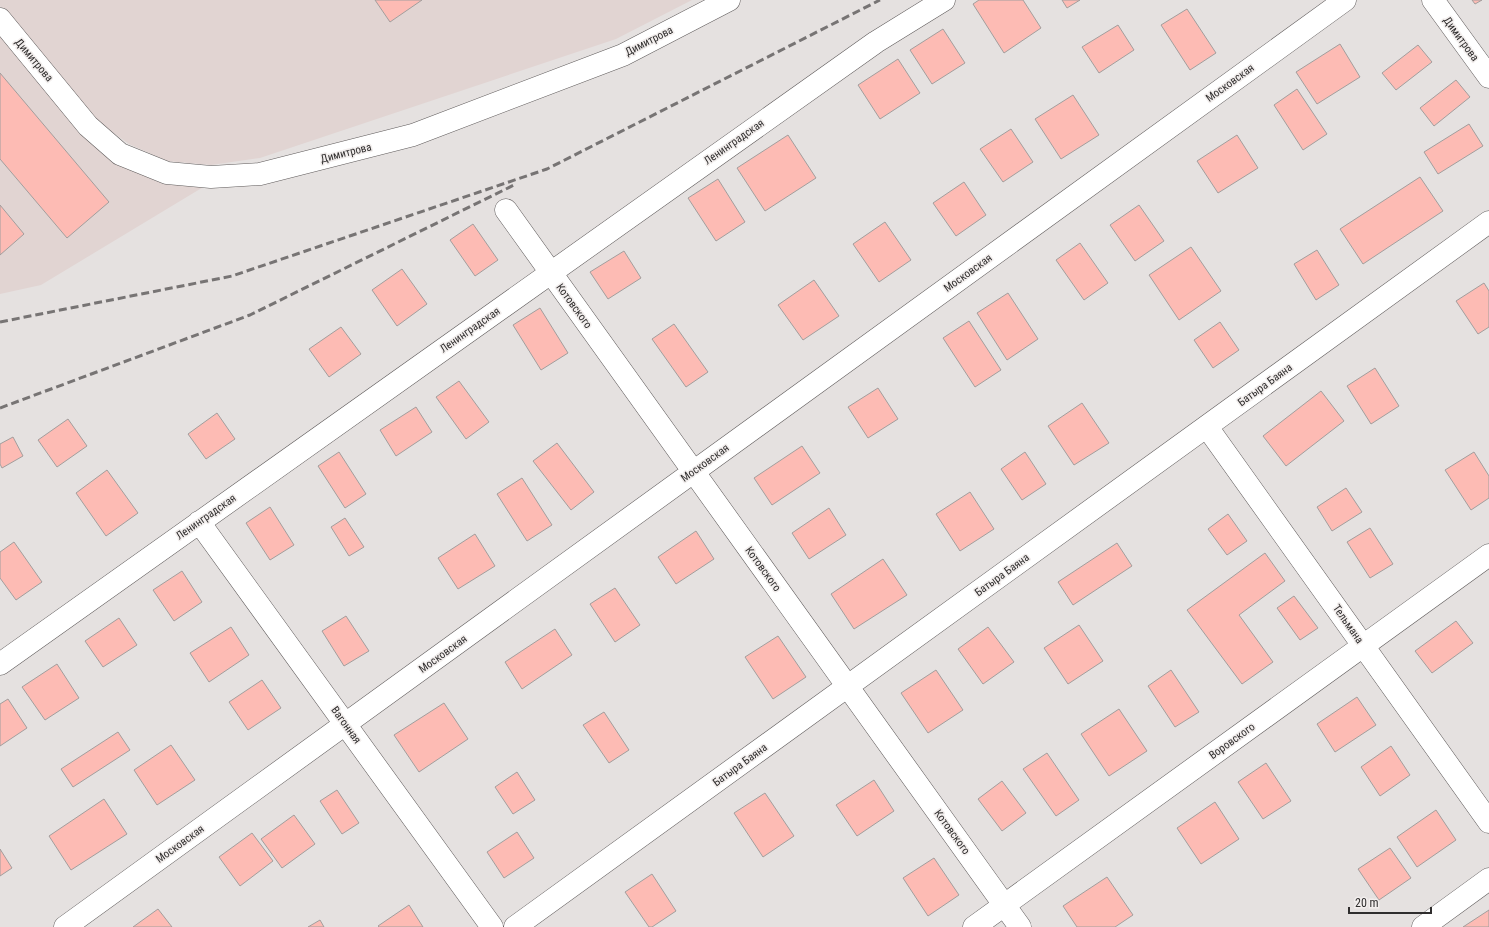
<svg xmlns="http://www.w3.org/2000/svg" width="1489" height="927" font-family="'Roboto Condensed',sans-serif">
	<rect width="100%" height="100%" fill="#e5e1e0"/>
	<!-- built -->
	<path fill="#e1d4d2" d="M0,0h692l-76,39 -356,119 -49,7 -44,-4 -38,-17 -35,-25 -94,-113z
		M0,31l117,132 46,21 42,2 -164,99 -41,9z"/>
	<!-- building -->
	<path fill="#fdbbb4" stroke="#a29e9d" d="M375,0h47l-32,22z
		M979,0h44l18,28 -37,25 -31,-49z
		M1062,0h18l-13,8z
		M1472,0h10l-7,4z
		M1187,9l29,44 -26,17 -29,-45z
		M1118,25l16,25 -35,23 -17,-26z
		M943,29l22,34 -33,21 -22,-34z
		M1340,44l20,33 -43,27 -21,-32z
		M1418,45l14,17 -36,28 -14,-17z
		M898,59l22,34 -40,26 -22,-34z
		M0,73l109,129 -42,36 -67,-79z
		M1456,80l14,17 -36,29 -14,-18z
		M1297,89l30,45 -24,16 -29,-45z
		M1073,95l26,40 -38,24 -26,-40z
		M1469,124l14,22 -45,28 -14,-22z
		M1011,129l22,33 -30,20 -23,-33z
		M788,135l28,43 -51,33 -28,-43z
		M1237,135l21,33 -40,25 -21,-32z
		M1420,177l23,34 -80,53 -23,-35z
		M718,179l27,43 -29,19 -28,-43z
		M964,182l22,33 -30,21 -23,-33z
		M0,205l24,29 -24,21z
		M1139,205l25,36 -29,20 -25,-36z
		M885,222l26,38 -32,22 -26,-38z
		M473,224l25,36 -23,16 -25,-36z
		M1080,243l28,40 -24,17 -28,-40z
		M1191,247l30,44 -42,29 -30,-45z
		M1317,250l22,35 -23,15 -22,-36z
		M624,251l17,27 -33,21 -18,-27z
		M402,269l25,35 -30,22 -25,-36z
		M814,280l25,36 -36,24 -25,-35z
		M1484,283l5,8v36l-11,7 -22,-33z
		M1008,293l30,46 -31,21 -30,-47z
		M540,308l28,45 -27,17 -28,-45z
		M969,321l32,49 -26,17 -32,-49z
		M1220,322l19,28 -26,18 -19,-28z
		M674,324l34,48 -22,15 -34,-48z
		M341,327l20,27 -32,23 -20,-28z
		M1375,368l24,38 -28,18 -24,-38z
		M459,381l30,41 -23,17 -30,-42z
		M878,388l20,31 -30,19 -20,-31z
		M1321,391l23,30 -58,45 -23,-30z
		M1082,403l27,40 -35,22 -26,-39z
		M416,407l16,25 -36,24 -16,-26z
		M217,413l18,26 -29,20 -18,-25z
		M68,419l19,27 -30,21 -19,-27z
		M13,437l10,19 -21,12 -2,-4v-20z
		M557,443l37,49 -23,18 -38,-49z
		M802,446l18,27 -48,32 -18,-27z
		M339,452l27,42 -21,14 -27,-42z
		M1025,452l21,32 -24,16 -21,-31z
		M1474,452l15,24v22l-18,12 -26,-40z
		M107,470l31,43 -32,23 -30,-43z
		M522,478l30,47 -25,16 -30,-47z
		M1346,488l16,24 -30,19 -15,-24z
		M970,492l24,37 -34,22 -24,-37z
		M270,507l24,38 -24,15 -24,-37z
		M829,508l17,27 -37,24 -17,-26z
		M1228,514l19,27 -20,14 -19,-26z
		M345,518l19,29 -15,9 -18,-29z
		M1370,528l23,36 -23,14 -23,-36z
		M696,531l18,28 -38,25 -18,-27z
		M475,534l20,32 -37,23 -20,-31z
		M14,542l28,40 -26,18 -16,-22v-26z
		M1117,543l15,23 -59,39 -15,-23z
		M1265,553l20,28 -46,34 34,47 -31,22 -55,-74z
		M883,559l24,36 -53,34 -23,-35z
		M182,571l20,31 -28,19 -21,-31z
		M615,588l25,37 -25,17 -25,-38z
		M1294,596l24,32 -18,12 -23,-32z
		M346,616l23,35 -25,15 -22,-35z
		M119,618l18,27 -34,22 -18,-26z
		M1456,621l17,22 -41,30 -17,-22z
		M1079,625l24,36 -35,23 -24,-36z
		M231,627l18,28 -40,27 -19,-29z
		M988,627l26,35 -31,22 -25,-35z
		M555,629l17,26 -50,34 -17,-27z
		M778,636l28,41 -33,22 -28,-42z
		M57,664l22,34 -34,22 -23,-33z
		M936,670l27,40 -35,23 -27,-40z
		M1171,670l28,42 -24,15 -27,-41z
		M262,680l19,28 -33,22 -19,-28z
		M1357,697l19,28 -41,27 -18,-28z
		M8,699l19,29 -27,18v-42z
		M444,703l24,36 -49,33 -25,-37z
		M1119,709l28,42 -38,25 -28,-42z
		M604,712l25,38 -20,13 -26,-38z
		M118,732l12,18 -57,37 -12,-18z
		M171,745l24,35 -38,25 -23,-35z
		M1391,746l19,29 -30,21 -19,-29z
		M1047,753l32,47 -23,16 -33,-47z
		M1266,763l25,38 -28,18 -25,-37z
		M517,772l18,28 -22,14 -18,-27z
		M874,780l20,31 -37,25 -21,-31z
		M1002,781l24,32 -24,18 -24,-32z
		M337,790l22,33 -17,11 -22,-33z
		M765,793l29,43 -31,21 -29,-44z
		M104,799l23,35 -56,36 -22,-34z
		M1215,802l24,37 -38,25 -24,-36z
		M1436,810l20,30 -39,27 -20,-30z
		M294,815l21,29 -33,24 -21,-29z
		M517,832l17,26 -30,20 -17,-26z
		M252,833l21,28 -33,25 -21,-29z
		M1390,848l21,30 -32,22 -21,-31z
		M0,849l12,19 -12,8z
		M934,858l25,37 -31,21 -25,-38z
		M652,874l24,37 -24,16h-3l-24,-35z
		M1107,877l26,38 -18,12h-38l-14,-21z
		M409,905l14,22h-44l-1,-1z
		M158,909l14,18h-39z
		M1489,910v17h-26z
		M320,920l4,7h-16z"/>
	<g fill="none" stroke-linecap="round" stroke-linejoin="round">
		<!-- minor casing -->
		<g stroke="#5f5b5b" stroke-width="23">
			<path id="minor" d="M1433,0l56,77
				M0,19l88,107 32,28 47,19 44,4 49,-3 153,-39 210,-80 106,-55
				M506,210l514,717
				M1207,427l282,395
				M199,522l293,405
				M0,664l876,-622 68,-42
				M65,927l1280,-927
				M515,927l974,-705
				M974,927l515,-372
				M1423,927l66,-48"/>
		</g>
		<!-- minor -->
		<use href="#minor" stroke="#fff" stroke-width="22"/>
		<!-- rail -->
		<path stroke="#777474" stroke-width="3" stroke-dasharray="8 4" stroke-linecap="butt" d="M0,322l232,-46 315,-107 333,-169
			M0,408l250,-93 264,-130"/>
	</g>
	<g text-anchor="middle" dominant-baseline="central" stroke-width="3" stroke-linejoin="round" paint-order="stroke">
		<!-- street labels -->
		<g font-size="11" fill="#2f2d2d" stroke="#f2eeed">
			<text transform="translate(1461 39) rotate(54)">Димитрова</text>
			<text transform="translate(649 41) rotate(-27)">Димитрова</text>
			<text transform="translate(34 60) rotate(50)">Димитрова</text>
			<text transform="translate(1230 83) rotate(-36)">Московская</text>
			<text transform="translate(734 142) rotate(-35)">Ленинградская</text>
			<text transform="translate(346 153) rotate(-14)">Димитрова</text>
			<text transform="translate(968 273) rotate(-36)">Московская</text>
			<text transform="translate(574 306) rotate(54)">Котовского</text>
			<text transform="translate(470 330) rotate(-35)">Ленинградская</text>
			<text transform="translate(1265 385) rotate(-36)">Батыра Баяна</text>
			<text transform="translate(705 463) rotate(-36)">Московская</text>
			<text transform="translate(206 517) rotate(-35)">Ленинградская</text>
			<text transform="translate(763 569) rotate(54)">Котовского</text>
			<text transform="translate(1002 575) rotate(-36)">Батыра Баяна</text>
			<text transform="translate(1348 624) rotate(55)">Тельмана</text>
			<text transform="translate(443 654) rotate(-36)">Московская</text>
			<text transform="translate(346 725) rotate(54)">Вагонная</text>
			<text transform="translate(1232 741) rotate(-36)">Воровского</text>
			<text transform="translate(740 765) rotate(-36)">Батыра Баяна</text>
			<text transform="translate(952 832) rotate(54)">Котовского</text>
			<text transform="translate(180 844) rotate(-36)">Московская</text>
		</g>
	</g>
	<!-- scale -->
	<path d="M1349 907v6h82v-6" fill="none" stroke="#2f2d2d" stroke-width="2"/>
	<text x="1355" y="907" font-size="12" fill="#2f2d2d" stroke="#f2eeed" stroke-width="3" paint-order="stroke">20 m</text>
</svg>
